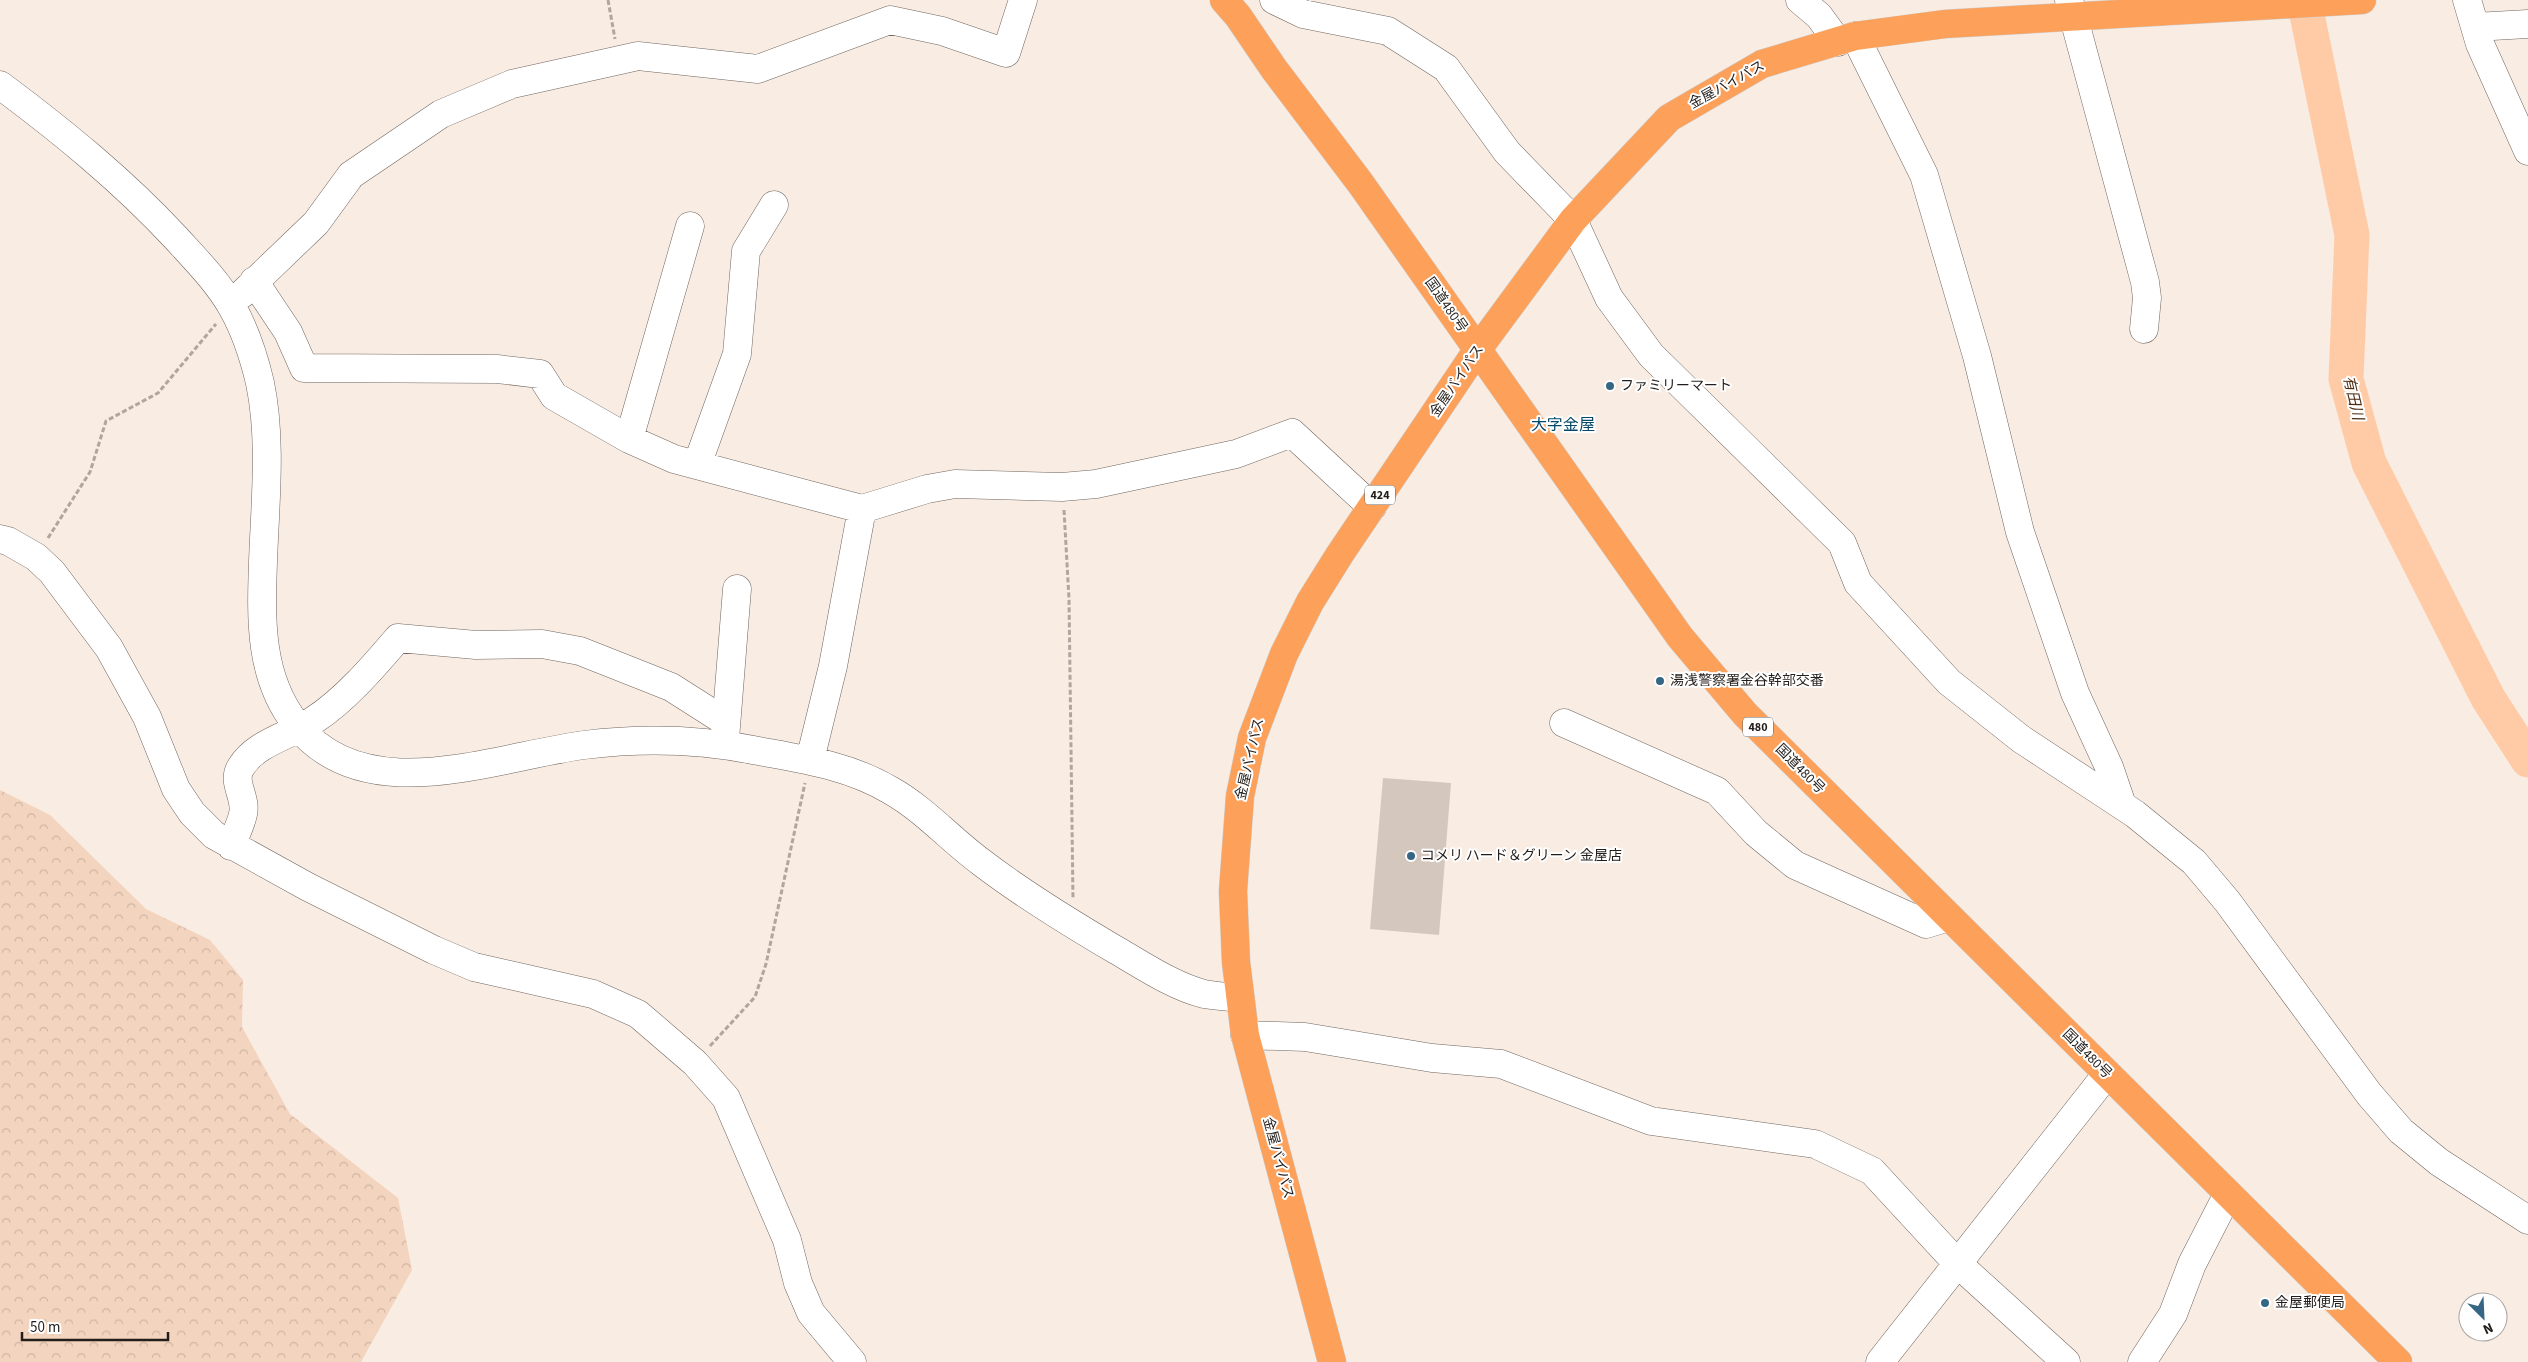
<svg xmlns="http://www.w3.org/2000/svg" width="2528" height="1362" font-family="'Source Sans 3','Noto Sans JP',sans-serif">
	<defs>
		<pattern id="forest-crowns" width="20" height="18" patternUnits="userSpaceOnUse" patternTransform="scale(1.25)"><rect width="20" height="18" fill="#f3d4be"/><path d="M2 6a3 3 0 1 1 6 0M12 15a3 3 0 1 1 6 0" fill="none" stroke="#d0b6a3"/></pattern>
	</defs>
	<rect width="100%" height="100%" fill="#f8ece3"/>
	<!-- forest -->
	<path fill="url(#forest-crowns)" d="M0,790l50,25 96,94 64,31 33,40 -1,47 48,87 108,84 14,72 -51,92h-361z"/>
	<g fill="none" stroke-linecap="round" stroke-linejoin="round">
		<!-- river -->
		<path stroke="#ffcba7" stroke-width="35" d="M2304,0l48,235 -6,144 23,84 119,235 40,62"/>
	</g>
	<!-- building -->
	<path fill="#d3c7be" d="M1383,778l68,5 -12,152 -69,-6z"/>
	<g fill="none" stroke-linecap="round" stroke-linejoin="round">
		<!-- minor casing -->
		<g stroke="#71665f" stroke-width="29">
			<path id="minor" d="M1274,0l29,14 85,17 58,37 61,84 66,68 36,78 42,57 191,188 16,40 91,99 72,57 114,75 59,48 33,39 142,193 32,37 38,31 89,58
				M1800,0l19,16 19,26
				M2069,0l76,282 2,16 -3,31
				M2467,0l13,44 48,107
				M2475,27l53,-3
				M1855,36l69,139 53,181 43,176 55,161 34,74 13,38
				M0,85c63,47 122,95 176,153 20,22 41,43 56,69 13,23 22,50 28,76 12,57 5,121 3,179 -2,57 -4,115 33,162 68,87 198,33 288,21 56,-7 114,-6 169,5 48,9 95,15 137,40 34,19 60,49 91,72 43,33 89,61 135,88 28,16 57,36 88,44 12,2 24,3 36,4
				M254,281l34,51 16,36 193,1 43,5 14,22 75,43 45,20 188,50 65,-20 28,-5 107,3 34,-3 140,-30 56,-21 80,74
				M242,294l74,-71 35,-48 90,-61 71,-30 126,-28 120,13 132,-49 52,11 64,22 17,-53
				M629,439l61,-213
				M697,465l40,-111 9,-103 28,-46
				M0,539l8,2 28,16 16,15 57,76 38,69 29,72 16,24 22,22 94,52 126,63 40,17 119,27 45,20 57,49 31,35 61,142 11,43 13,30 41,49
				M1564,723l153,68 39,42 39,32 131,59 23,-7
				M725,739l12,-150
				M810,760l23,-94 29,-157
				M231,846c4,-10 10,-22 12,-32 4,-17 -12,-32 -2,-47 15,-25 51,-32 73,-47 31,-20 60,-54 84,-82l78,7 66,-1 38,7 91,36 55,35
				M1245,1035l60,2 127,21 69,6 150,57 164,23 57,27 85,92 109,99
				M1880,1362l227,-288
				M2142,1362l31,-48 19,-50 36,-70"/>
		</g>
		<!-- highway casing -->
		<g stroke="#cfcecd" stroke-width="29">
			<path id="highway" d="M1224,0l14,16 36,53 87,115 319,453 65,77 653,648
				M1332,1362l-87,-327 -9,-73 -3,-71 7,-95 12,-58 32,-84 26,-52 30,-48 138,-205 95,-129 96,-102 93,-54 93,-28 90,-12 417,-24"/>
		</g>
		<!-- path -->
		<path stroke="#b0a69f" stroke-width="3" stroke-dasharray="5 2.5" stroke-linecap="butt" d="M608,0l7,39
			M1064,510l5,89 4,299
			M48,538l42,-66 16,-51 52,-28 58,-69
			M710,1046l45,-49 11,-33 39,-181"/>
		<!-- minor -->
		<use href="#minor" stroke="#fff" stroke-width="28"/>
		<!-- highway -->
		<use href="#highway" stroke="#fda059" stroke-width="28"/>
	</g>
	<!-- markers -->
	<g fill="#356785" stroke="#fff" stroke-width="2">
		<circle cx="1610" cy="386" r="5"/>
		<circle cx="1660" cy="681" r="5"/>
		<circle cx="1411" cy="856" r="5"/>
		<circle cx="2265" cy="1303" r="5"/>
	</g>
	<g text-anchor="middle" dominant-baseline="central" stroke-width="4" stroke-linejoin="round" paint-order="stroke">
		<!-- shield labels -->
		<g fill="#fff" stroke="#65625f" stroke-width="1">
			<rect x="1365" y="485.5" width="30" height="19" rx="4"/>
			<rect x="1743" y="717.5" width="30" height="19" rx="4"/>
		</g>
		<g font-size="12" font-weight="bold" fill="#231e1b">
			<text x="1380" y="495">424</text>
			<text x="1758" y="727">480</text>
		</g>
		<!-- street labels -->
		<g font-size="14" fill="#231e1b" stroke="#fff">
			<text transform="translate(1727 85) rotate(-29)">金屋バイパス</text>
			<text transform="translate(1446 305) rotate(55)">国道480号</text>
			<text transform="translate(1457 381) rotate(-56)">金屋バイパス</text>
			<text transform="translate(1250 759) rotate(-77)">金屋バイパス</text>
			<text transform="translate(1800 769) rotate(45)">国道480号</text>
			<text transform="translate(2087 1054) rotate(45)">国道480号</text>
			<text transform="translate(1278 1158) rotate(75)">金屋バイパス</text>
		</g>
		<!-- poi labels -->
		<g font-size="14" fill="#231e1b" stroke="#fff" text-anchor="start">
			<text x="1620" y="386">ファミリーマート</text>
			<text x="1670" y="681">湯浅警察署金谷幹部交番</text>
			<text x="1421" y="856">コメリ ハード＆グリーン 金屋店</text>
			<text x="2275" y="1303">金屋郵便局</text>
		</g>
		<!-- water labels -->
		<g font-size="15" font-style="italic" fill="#4c2b10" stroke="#fff">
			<text transform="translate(2353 398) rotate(77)">有田川</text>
		</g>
		<!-- quarter labels -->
		<g font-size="16" fill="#064968" stroke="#fff">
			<text x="1563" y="425">大字金屋</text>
		</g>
	</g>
	<!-- north arrow -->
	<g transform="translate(2483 1317) rotate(156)"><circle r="24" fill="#ffffff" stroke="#a7a5a4"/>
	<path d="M0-4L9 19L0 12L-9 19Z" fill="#356785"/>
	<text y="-8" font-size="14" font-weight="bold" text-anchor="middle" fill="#231e1b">N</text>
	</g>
	<!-- scale -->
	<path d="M22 1332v8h146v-8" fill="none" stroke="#231e1b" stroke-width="2.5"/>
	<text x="30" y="1332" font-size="15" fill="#231e1b" stroke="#ffffff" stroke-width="4" paint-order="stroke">50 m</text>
</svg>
